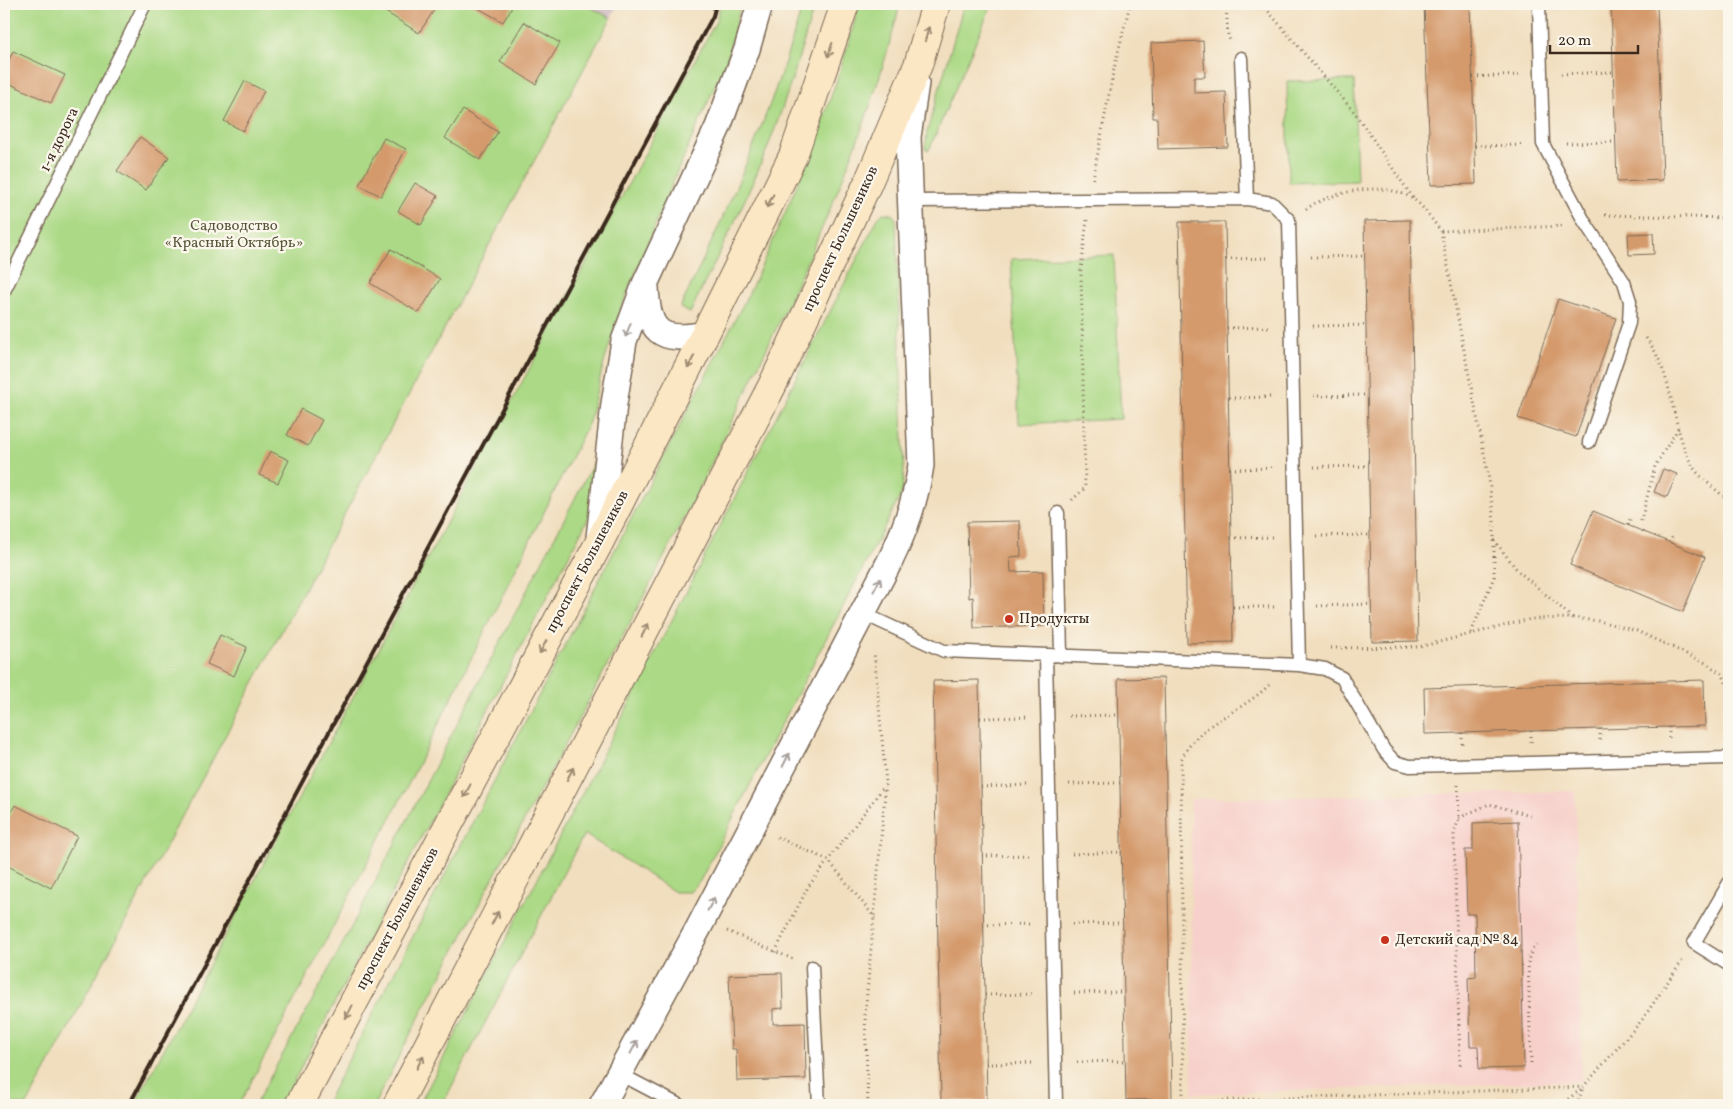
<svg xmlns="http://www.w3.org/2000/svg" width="1733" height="1109" font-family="Vollkorn,serif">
	<rect width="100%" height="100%" fill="#fbf7ec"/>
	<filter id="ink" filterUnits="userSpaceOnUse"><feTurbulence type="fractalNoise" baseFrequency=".02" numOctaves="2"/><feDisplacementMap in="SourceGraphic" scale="10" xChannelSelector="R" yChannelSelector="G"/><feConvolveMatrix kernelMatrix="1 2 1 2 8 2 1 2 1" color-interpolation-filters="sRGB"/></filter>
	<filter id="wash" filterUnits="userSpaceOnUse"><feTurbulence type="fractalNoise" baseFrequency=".0096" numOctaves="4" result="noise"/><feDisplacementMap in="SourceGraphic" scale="20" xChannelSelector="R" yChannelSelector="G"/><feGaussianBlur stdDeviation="1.12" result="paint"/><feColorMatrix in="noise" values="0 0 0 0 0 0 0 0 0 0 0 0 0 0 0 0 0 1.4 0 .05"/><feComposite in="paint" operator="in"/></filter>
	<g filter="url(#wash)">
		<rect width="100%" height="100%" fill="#f1debe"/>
		<!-- built -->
		<path fill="#f7d0cb" d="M1575,791l7,290 -390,13 -1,-295z"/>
		<!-- industrial -->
		<path fill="#d2bec2" d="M584,4h34l-7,14z"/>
		<!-- green -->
		<path fill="#abd985" stroke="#738252" d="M4,4h580l27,14 -584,1087h-23z
			M721,4h20l-14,55 -53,120 -54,132 -17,55 -14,56 -181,363 -169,320h-105l582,-1084z
			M803,4h12c-14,47 -28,94 -46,140 -23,58 -52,113 -79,169l-10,-5c48,-99 93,-198 123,-304z
			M859,4h41c-33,136 -94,262 -154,388 -115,242 -251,474 -372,713h-49l424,-812c43,-94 85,-188 110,-289z
			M964,4h28l-63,146 -4,-1 2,-17z
			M1354,80l3,101 -68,2 -2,-102z
			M883,213l9,1 4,5 8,253 -2,21 -202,388 -10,11h-15l-91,-58 -142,271h-23l211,-403 248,-484z
			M1114,255l7,164 -102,5 -8,-165z
			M595,460l-5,55 -305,583 -4,7h-26l75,-137z"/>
		<g id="blocks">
			<!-- building -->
			<path fill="#d49a6c" d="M388,4h43l5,3 -17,26 -35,-22z
				M471,4h43l-11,18z
				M1424,4h46l6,180 -45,1z
				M1611,4h46l6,176 -46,2z
				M524,22l36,21 -24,41 -36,-22z
				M1203,41l2,36h-11v16l32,-1 2,55 -70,2 -1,-31h-4l-2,-75z
				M13,51l52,24 -14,28 -47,-22v-10z
				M245,81l19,10 -21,40 -19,-10z
				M463,110l35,22 -18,28 -35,-22z
				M140,137l29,20 -23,33 -29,-19z
				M384,138l22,11 -25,47 -22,-11z
				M415,183l23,13 -17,29 -23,-14z
				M1410,220l8,421 -46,1 -8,-421z
				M1179,222h46l8,420 -46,1z
				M1653,233l1,21 -25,1 -1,-21z
				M391,249l49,30 -21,34 -49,-30z
				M1558,299l58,19 -40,119 -58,-19z
				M301,409l21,11 -14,26 -21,-11z
				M270,451l19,9 -11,23 -19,-8z
				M1663,469l14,5 -10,23 -13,-5z
				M1593,511l112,46 -22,55 -113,-47z
				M1020,521l1,35 -11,1 1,15 32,-1 1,55 -70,2 -1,-31 -4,1 -2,-76z
				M220,635l27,12 -13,29 -27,-12z
				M1164,678l8,421 -46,1 -8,-421z
				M979,680l8,421h-46l-8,-420z
				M1704,680l1,46 -280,8 -1,-46z
				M15,805l62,31 -26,52 -47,-24v-38z
				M1518,821l6,247 -45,1 -1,-23h-8l-2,-68 8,-1 -1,-63h-8l-2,-64h8v-27z
				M782,973l1,35 -10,1v15l32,-1 1,56 -69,2 -1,-32h-4l-3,-74z"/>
		</g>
	</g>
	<g filter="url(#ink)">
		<use href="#blocks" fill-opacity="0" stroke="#7b6956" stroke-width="1"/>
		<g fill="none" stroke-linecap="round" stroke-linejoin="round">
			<!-- service casing -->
			<g stroke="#7b6956" stroke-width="15">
				<path id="service" d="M1539,4l4,140 41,77 40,61 6,19 -1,22 -40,119
					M1241,58l6,141
					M912,201l335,-2 25,4 17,17 10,445
					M4,291l141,-287
					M1058,513l3,143
					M862,613l82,38 355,14 26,4 17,9 42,72 11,12 15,4 319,-8
					M1046,656l10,449
					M1729,883l-35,60 35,22
					M812,967l7,138
					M620,1074l59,31"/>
			</g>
			<!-- minor casing -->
			<g stroke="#7b6956" stroke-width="28">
				<path id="minor" d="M646,287c2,45 13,56 59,47
					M599,538l15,-134 10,-63 21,-57 73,-157 29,-78 13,-45
					M602,1105l96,-176 193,-370c15,-31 25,-60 30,-94l-13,-328 8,-54"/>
			</g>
			<!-- secondary casing -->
			<g stroke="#7b6956" stroke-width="30">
				<path id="secondary" d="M299,1105l300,-562 106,-209 88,-178 52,-152
					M397,1105l375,-719 95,-201 51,-120 18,-61"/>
			</g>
			<!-- path -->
			<path stroke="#7b6956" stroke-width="3" stroke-dasharray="1 4" stroke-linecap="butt" d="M1226,4l2,32 2,4
				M1262,4l93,109 58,85
				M1470,7l47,-2
				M1561,74l52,-2
				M1473,77l47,-2
				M1566,143l49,-1
				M1475,146l47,-1
				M1093,179l20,-106 17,-69
				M1306,209c26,-18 79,-29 107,-10 11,7 20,23 28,32l123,-5
				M1605,215l124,3
				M1723,218l6,32
				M1441,231l48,248 5,43v55l-23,56
				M1311,257l54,-1
				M1226,259l44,-1
				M1313,326l53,-1
				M1227,328l44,-1
				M1646,338c29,37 24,89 47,129 8,12 25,24 36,34
				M1313,396l55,-1
				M1229,398l43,-1
				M1314,467l55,-1
				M1230,469l43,-1
				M1072,500l13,-12 -4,-218 6,-50
				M1641,521l14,-55 24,-39
				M1628,525l3,-8
				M1317,536l53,-1
				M1231,538l45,-1
				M1494,540l24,31 55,47
				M1670,543l3,-8
				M1317,606l55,-2
				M1233,607h43
				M1729,623l-2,34 2,28
				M1331,648l88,-1 112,-28 42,-1 26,3 38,10 69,32 17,12 6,15
				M1069,716l49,-1
				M980,718l48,-1
				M1669,727v12
				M1600,729v12
				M1531,731v12
				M1462,733v11
				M1069,784l51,-1
				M1458,785l1,33 -5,16 6,231
				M981,787l47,-2
				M1459,818l30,-14 41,11
				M777,837l51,23 47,58
				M1072,854l49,-2
				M982,856l49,-1
				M1072,924l50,-1
				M983,925l47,-1
				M727,931l66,28
				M775,952l33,-65 78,-103
				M1074,993l50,-1
				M985,995l48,-1
				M1077,1062l48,-1
				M1531,1063l-3,-104 8,-14
				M986,1064l50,-1
				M1183,1102l400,-15 59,-67 40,-59
				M868,1105l-3,-90 21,-232 -12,-131
				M1177,1105l6,-3 -2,-342c18,-39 59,-46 88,-75
				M1560,1105l23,-17
				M1577,1105l6,-17"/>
			<!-- service -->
			<use href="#service" stroke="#fff" stroke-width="12"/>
			<!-- minor -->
			<use href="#minor" stroke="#fff" stroke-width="25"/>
			<!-- secondary -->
			<use href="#secondary" stroke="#fbe7c3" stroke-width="28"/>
			<!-- rail -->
			<path stroke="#3b2a1e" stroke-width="4" d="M129,1105l584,-1089 3,-12"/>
		</g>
		<!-- one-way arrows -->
		<defs><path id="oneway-shaft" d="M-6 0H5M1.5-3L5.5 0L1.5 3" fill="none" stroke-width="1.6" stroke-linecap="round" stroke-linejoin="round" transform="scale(1.25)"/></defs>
		<g stroke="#9b8870">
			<use href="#oneway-shaft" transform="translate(927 34) rotate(-74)"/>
			<use href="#oneway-shaft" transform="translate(830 50) rotate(108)"/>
			<use href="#oneway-shaft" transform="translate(770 201) rotate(117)"/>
			<use href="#oneway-shaft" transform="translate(691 362) rotate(117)"/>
			<use href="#oneway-shaft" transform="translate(645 630) rotate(-63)"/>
			<use href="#oneway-shaft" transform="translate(543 647) rotate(118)"/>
			<use href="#oneway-shaft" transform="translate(570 774) rotate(-63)"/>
			<use href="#oneway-shaft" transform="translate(467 791) rotate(118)"/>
			<use href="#oneway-shaft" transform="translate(495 918) rotate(-63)"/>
			<use href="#oneway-shaft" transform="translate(349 1012) rotate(118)"/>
			<use href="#oneway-shaft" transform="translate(420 1062) rotate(-63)"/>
		</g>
		<g stroke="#a79f9a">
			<use href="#oneway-shaft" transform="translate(628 330) rotate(111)"/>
			<use href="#oneway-shaft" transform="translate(877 585) rotate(-62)"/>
			<use href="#oneway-shaft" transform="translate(786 760) rotate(-63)"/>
			<use href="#oneway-shaft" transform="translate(711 904) rotate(-63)"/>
			<use href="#oneway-shaft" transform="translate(634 1047) rotate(-62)"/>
		</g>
	</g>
	<!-- markers -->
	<g fill="#c8321e" stroke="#fbf7ec" stroke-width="2">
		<circle cx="1009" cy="619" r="5"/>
		<circle cx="1385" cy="940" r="5"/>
	</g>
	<g text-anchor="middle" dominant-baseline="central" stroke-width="4.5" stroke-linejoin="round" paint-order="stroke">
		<!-- street labels -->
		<g font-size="15" fill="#3b2a1e" stroke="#fbf7ec">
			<text transform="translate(60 140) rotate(-64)">1-я дорога</text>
			<text transform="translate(841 239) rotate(-65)">проспект Большевиков</text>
			<text transform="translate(588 562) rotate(-62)">проспект Большевиков</text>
			<text transform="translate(398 919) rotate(-62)">проспект Большевиков</text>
		</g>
		<!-- park labels -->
		<g font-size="15" fill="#575638" stroke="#fbf7ec">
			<text x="234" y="226">Садоводство<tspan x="234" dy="17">«Красный Октябрь»</tspan></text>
		</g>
		<!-- poi labels -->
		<g font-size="15" fill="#3b2a1e" stroke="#fbf7ec" text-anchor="start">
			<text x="1019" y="619">Продукты</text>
			<text x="1395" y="940">Детский сад № 84</text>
		</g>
	</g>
	<!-- margin -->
	<rect width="1733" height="1109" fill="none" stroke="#fbf7ec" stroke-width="20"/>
	<!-- scale -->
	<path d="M1550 45v8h88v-8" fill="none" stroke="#3b2a1e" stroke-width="2.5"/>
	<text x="1558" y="45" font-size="15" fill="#3b2a1e" stroke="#fbf7ec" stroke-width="4" paint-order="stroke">20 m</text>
</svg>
